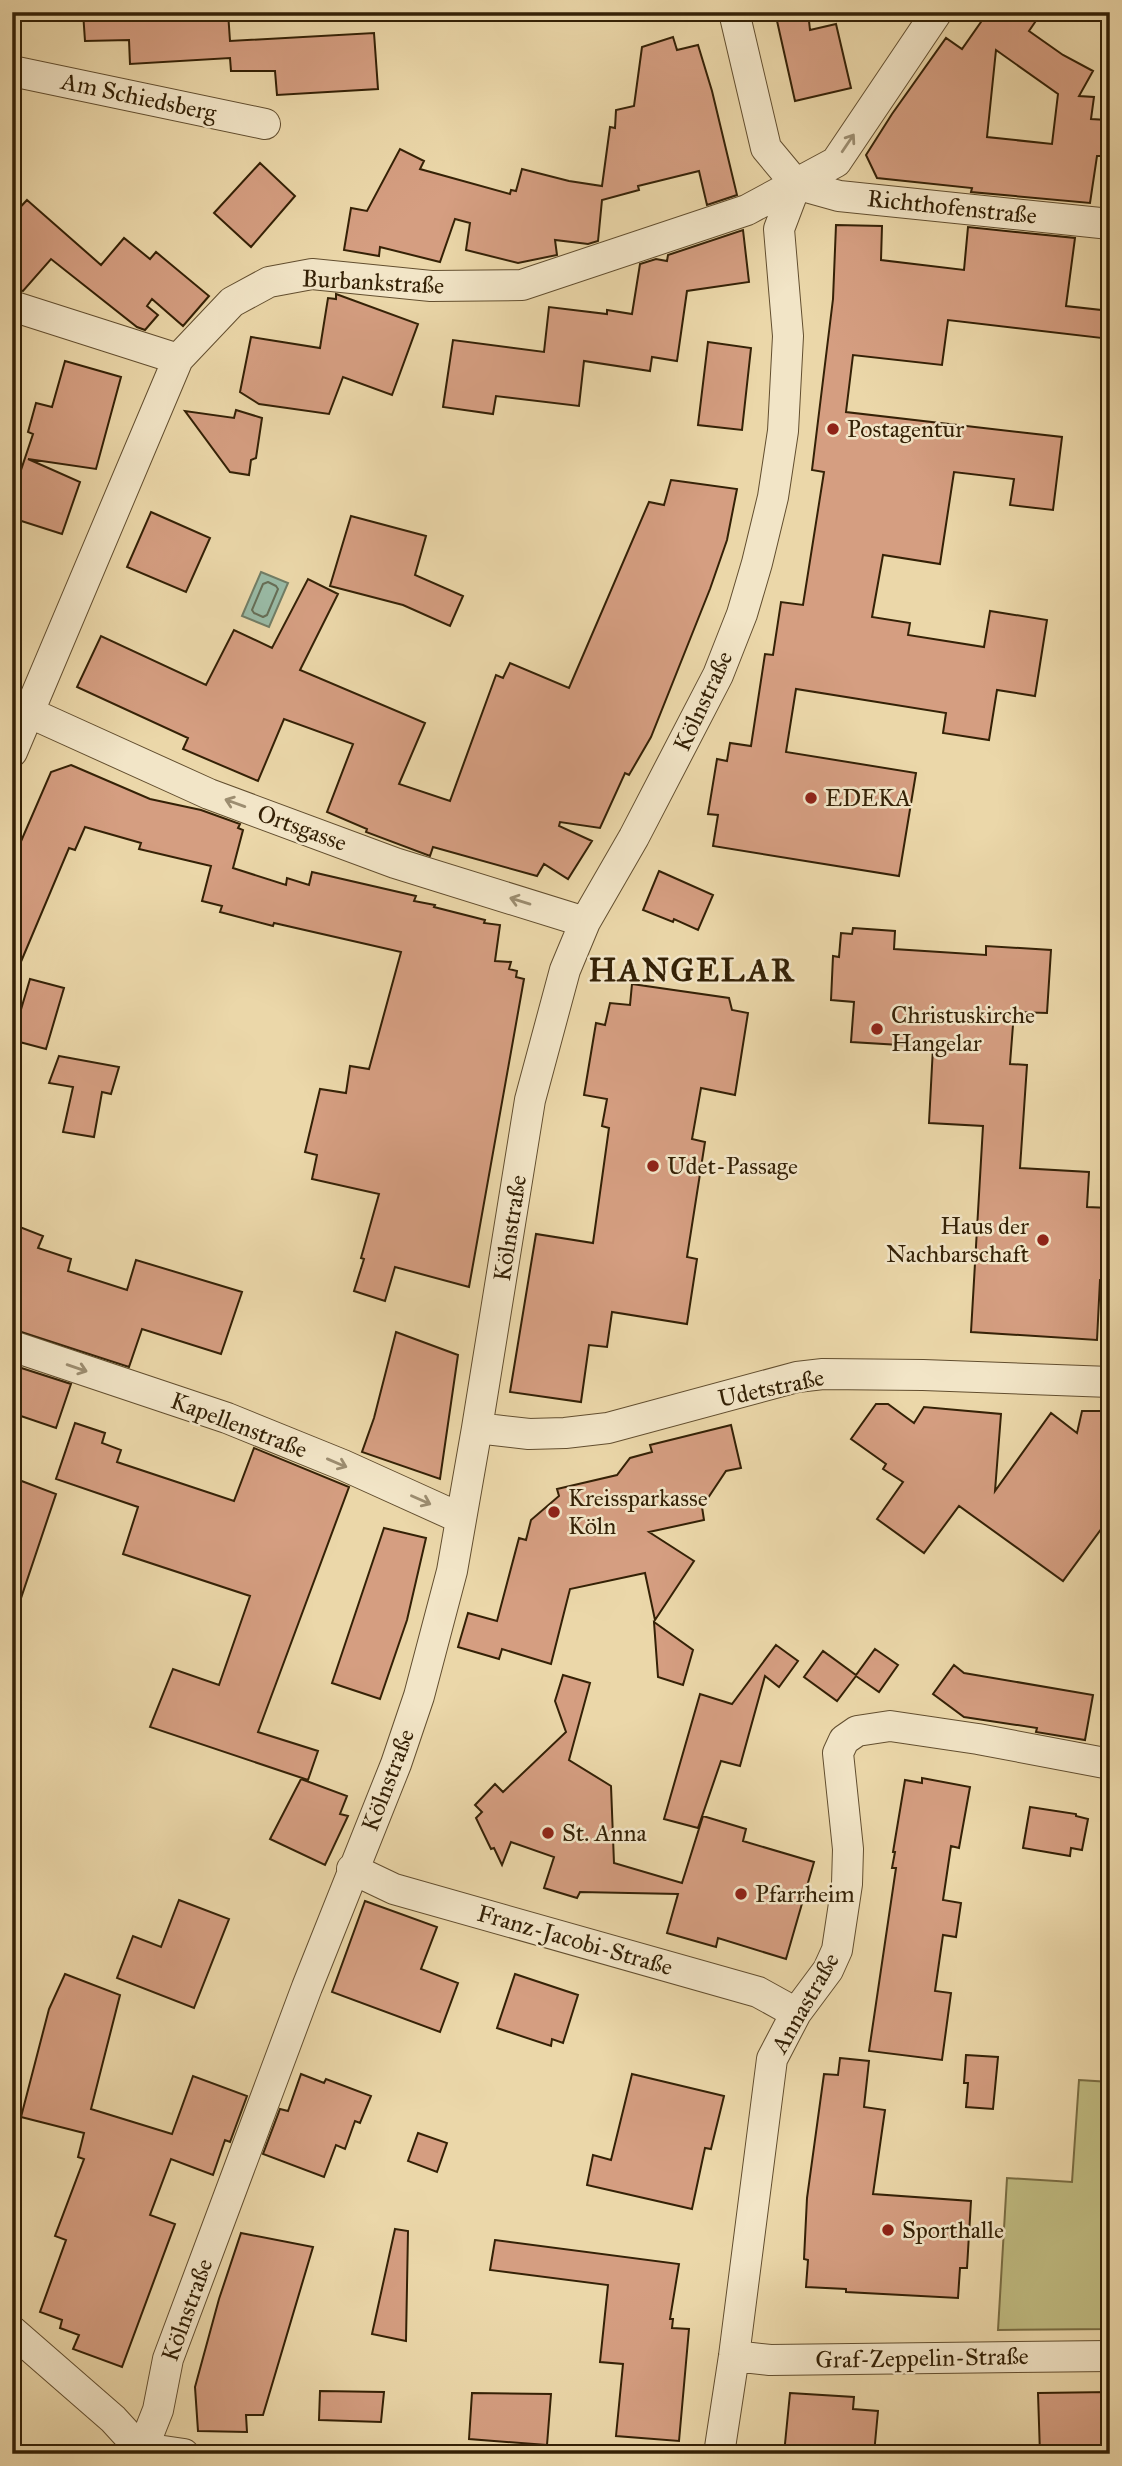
<svg xmlns="http://www.w3.org/2000/svg" width="1122" height="2466" font-family="'IM FELL Great Primer',serif">
	<rect width="100%" height="100%" fill="#ebd7a9"/>
	<filter id="stains"><feTurbulence type="fractalNoise" baseFrequency=".00286" numOctaves="4"/><feColorMatrix values="0 0 0 0 .2 0 0 0 0 .09 0 0 0 0 .02 0 0 0 .5 -.17"/></filter>
	<radialGradient id="worn" r=".72"><stop offset=".6" stop-color="#630" stop-opacity="0"/><stop offset="1" stop-color="#630" stop-opacity=".3"/></radialGradient>
	<!-- green -->
	<path fill="#c0bc82" stroke="#7a6e44" stroke-width="2" d="M1079,2080l31,2v247l-112,1 9,-152 65,4z"/>
	<!-- water -->
	<path fill="#99baa5" stroke="#717d65" stroke-width="2" d="M261,572l27,11 -19,44 -27,-11z"/>
	<g fill="none" stroke-linecap="round" stroke-linejoin="round">
		<!-- shore -->
		<path stroke="#666e56" stroke-width="2" d="M268,582l8,4 2,3 -11,26 -4,2 -9,-4 -2,-3 11,-26z"/>
	</g>
	<!-- building -->
	<path fill="#d59e81" stroke="#342106" stroke-width="2" fill-rule="evenodd" d="M83,12h145l2,29 144,-8 4,56 -101,6 -2,-24h-44l-1,-13 -100,6 -1,-24 -44,1z
		M775,12h33l2,18 26,-6 15,64 -56,13z
		M988,12h54l-13,19 34,24 30,16 -14,25 15,1 -3,22 16,1 -4,36h-6l-7,47 -119,-11 1,-4 -95,-10 -11,-23 26,-41 54,-76 16,11zM996,50l62,44 -6,50 -65,-7z
		M673,37l4,13 21,-5 14,46 25,104 -30,10 -8,-34 -61,15 1,4 -37,10 -4,41 -10,3 -33,-4 2,15 -39,8 -52,-13 4,-27 -15,-4 -15,43 -60,-15 -1,9 -35,-6 7,-42 16,3 33,-62 24,12 -4,8 90,25 1,-4 5,1 6,-22 47,12 33,5 8,-59 5,1 1,-18 18,-4 8,-59z
		M260,163l35,33 -44,51 -37,-34z
		M27,200l74,65 23,-27 26,21 6,-7 53,44 -26,30 -31,-27 -5,7 11,9 -13,15 -8,-3 -86,-68 -28,32 -11,-2v-73z
		M836,225l46,1 -1,34 83,10 4,-43 107,11 -9,68 44,5v28l-162,-19 -6,45 -89,-10 -7,57 216,25 -9,73 -43,-5 4,-26 -60,-7 -14,92 -57,-9 -11,62 38,6 -2,12 76,12 6,-36 57,9 -12,76 -38,-6 -8,50 -46,-7 3,-20 -150,-24 -10,63 130,21 -17,103 -186,-30 5,-31 -10,-1 9,-55 10,2 3,-18 21,3 14,-92 8,1 8,-53 22,3 21,-133 -12,-2 21,-171z
		M743,230l6,52 -62,9 -10,70 -25,-4 -2,14 -66,-10 -5,45 -83,-10 -3,18 -50,-7 10,-67 91,12 5,-45 58,7v-4l25,4 8,-50 16,-5 11,2 1,-6z
		M336,294l82,30 -26,71 -49,-18 -14,37 -70,-10 -19,-12 11,-55 69,11 8,-50 8,1z
		M708,342l43,6 -9,82 -44,-5z
		M65,361l56,16 -25,92 -68,-10 52,23 -18,52 -50,-16v-21l21,-63 -5,-2 8,-29 16,4z
		M236,410l26,8 -6,40 -5,2 -2,15 -19,-3 -45,-61 49,7z
		M671,480l66,9 -10,51 -17,49 -59,148 -22,38 -4,-2 -25,55 -40,-6 -1,4 33,15 -24,38 -24,-15 -7,12 -104,-29 -3,9 -64,-24 1,-3 -40,-17 26,-68 -69,-25 -26,62 -75,-32 5,-11 -111,-51 24,-51 105,49 28,-55 38,18 36,-69 30,15 -38,76 125,53 -26,61 51,17 46,-126 7,3 7,-15 59,25 80,-186 15,3z
		M151,512l59,26 -24,54 -59,-25z
		M351,516l75,20 -11,39 48,21 -13,30 -47,-21 -73,-19z
		M71,765l79,34 51,11 39,14 -2,4 5,2 -10,38 53,17 1,-7 22,7 3,-13 104,24 -2,5 21,4 -1,2 51,13 -1,3 16,2 -5,36 16,1 -2,7 8,2 -1,6 8,2 -55,308 -74,-20 -10,34 -31,-10 10,-32 -3,-1 18,-64 -67,-15 5,-24 -12,-3 15,-63 26,4 4,-27 19,3 32,-117 -127,-29 -1,3 -53,-14 2,-6 -20,-5 9,-35 -72,-17 2,-6 -56,-16 -10,23 -6,-2 -57,135v-121l39,-90z
		M659,871l54,24 -15,35 -24,-11 -1,3 -30,-12z
		M853,928l42,3 -1,18 92,6v-9l65,4 -4,63 -33,-1 -4,52 17,1 -7,103 69,4 -2,35 23,1v73l-10,-1 -3,60 -126,-8 12,-206 -54,-3 4,-76 -82,-5 3,-40 -23,-2 2,-44 6,1 2,-24 11,1z
		M30,979l34,9 -18,61 -34,-9z
		M632,984l97,14 3,12 16,3 -13,82 -34,-7 -9,51 13,3 -18,115 10,2 -10,65 -75,-12 -5,35 -18,-2 -8,57 -71,-10 26,-158 57,9 16,-115 -7,-2 5,-27 -23,-4 12,-72 9,2 5,-22 20,2z
		M59,1056l60,11 -8,27 -9,-2 -8,45 -31,-5 10,-45 -24,-4z
		M12,1224l31,12 -5,12 33,11 -3,12 59,19 9,-30 106,32 -21,62 -79,-25 -13,38 -117,-38z
		M396,1332l62,23 -18,124 -78,-27 12,-34z
		M12,1365l59,19 -15,44 -44,-15z
		M876,1404h12l26,19 10,-16 77,7 -6,77 56,-78 26,20 5,-22h28v106l-47,64 -104,-75 -35,47 -47,-34 26,-37 -20,-13 3,-5 -35,-25z
		M75,1423l30,10 -3,10 19,7 -4,12 117,39 20,-53 95,39 -91,245 60,19 -10,29 -158,-53 23,-58 46,16 31,-89 -127,-42 15,-47 -82,-28z
		M731,1425l10,43 -15,3 -24,36 2,13 -55,12 45,29 -39,59 -10,-47 -75,16 -19,75 -49,-15 -3,10 -41,-12 10,-34 29,8 22,-83 7,2 5,-20 28,-24 -2,-7 60,-14 13,-17 22,-6 -2,-7z
		M19,1480l37,14 -39,116 -5,-1v-108z
		M384,1528l42,10 -19,82 -27,79 -48,-16z
		M654,1622l39,28 -10,35 -25,-8z
		M776,1645l22,16 -19,26 -14,-11 -25,90 -19,-5 -23,67 -34,-9 36,-125 32,10z
		M875,1649l23,16 -19,27 -23,-16 -19,25 -33,-24 19,-26 33,24z
		M954,1665l10,8 129,22 -8,45 -49,-8 1,-4 -73,-11 -31,-23z
		M563,1675l27,8 -21,77 42,26 3,77 68,20 21,-67 43,13 -3,12 71,21 -28,97 -68,-21 -2,9 -49,-14 11,-39 -98,-2 -3,6 -33,-10 10,-31 -43,-15 -9,23 -8,-17 -3,1 -15,-31 6,-6 -7,-7 20,-21 8,8 63,-60 -11,-31z
		M922,1778l48,9 -11,61 -8,-2 -8,54 18,3 -5,34 -13,-2 -8,56 16,2 -9,67 -73,-9 27,-183h-4l3,-16h-2l12,-72 17,3z
		M301,1779l46,17 -7,18 8,2 -23,49 -55,-26z
		M1030,1807l46,7v2l12,3 -6,31 -11,-2 -1,8 -47,-8z
		M179,1900l50,19 -35,89 -77,-30 16,-42 28,11z
		M365,1901l72,26 -16,42 37,14 -18,49 -108,-40z
		M65,1974l55,21 -29,114 81,25 21,-58 54,20 -17,46 -5,-2 -12,35 -42,-16 -21,56 25,9 -53,143 -49,-18 6,-14 -19,-7 2,-8 -22,-8 26,-72 -11,-4 29,-77 -6,-2 6,-24 -63,-16 28,-108z
		M515,1974l63,21 -15,48 -11,-4 -1,7 -54,-18z
		M966,2055l32,2 -5,52 -27,-2 2,-24h-4z
		M840,2058l29,3 -5,46 21,3 -12,84 98,7 -4,67h-7l-2,30 -112,-6v-3l-40,-2 2,-27 -4,-1 3,-61 17,-124 14,1z
		M301,2074l23,9 2,-4 45,17 -11,27 -5,-2 -10,28 -9,-4 -12,32 -61,-23 17,-45 8,2z
		M632,2074l92,22 -13,53 -6,-1 -13,61 -105,-24 6,-30 18,5z
		M418,2133l29,10 -10,29 -29,-11z
		M395,2229l13,2 -2,110 -34,-7z
		M241,2233l72,14 -50,168h-17l1,17 -49,-1 -3,-44 24,-88z
		M495,2240l184,24 -9,55h3l-1,9 17,1 -10,112 -63,-5 7,-72 -23,-2 8,-77 -118,-15z
		M320,2391l64,1 -3,30 -62,-2z
		M1110,2392v62h-70l-2,-61z
		M472,2393l79,1 -4,51 -78,-6z
		M790,2393l64,4 -1,12 25,2 -4,43h-90z"/>
	<g fill="none" stroke-linecap="round" stroke-linejoin="round">
		<!-- minor casing -->
		<g stroke="#624e2f" stroke-width="32">
			<path id="minor" d="M734,12l32,136 30,36
				M12,71l253,53
				M796,184l43,12 271,28
				M12,306l166,53
				M28,712l181,82 186,69 190,59
				M12,752l166,-393 54,-57 37,-20 43,-8 119,12 91,-1 225,-75 89,-48 101,-150
				M12,1346l215,72 116,47 117,53
				M477,1428l52,6 36,-1 43,-5 189,-51 26,-3 100,1 187,7
				M352,1869l42,20 364,103 38,21
				M12,2331l101,88 32,35
				M734,2356l36,4 340,-4
				M143,2448l15,-38 10,-51 139,-372 89,-223 23,-68 33,-125 25,-143 53,-328 35,-130 20,-48 49,-85 84,-162 24,-61 15,-51 16,-66 10,-66 5,-95 -9,-107 17,-45
				M143,2448l41,6
				M719,2454l15,-98 38,-297 24,-46 32,-43 9,-20 10,-66 1,-35 -10,-96 6,-13 13,-9 33,-5 88,13 132,25"/>
		</g>
		<!-- minor -->
		<use href="#minor" stroke="#f2e5c7" stroke-width="30"/>
	</g>
	<!-- one-way arrows -->
	<defs><path id="oneway-shaft" d="M-6 0H5M1.5-3L5.5 0L1.5 3" fill="none" stroke-width="1.6" stroke-linecap="round" stroke-linejoin="round" transform="scale(1.75)"/></defs>
	<g stroke="#9c8d70">
		<use href="#oneway-shaft" transform="translate(848 143) rotate(-56)"/>
		<use href="#oneway-shaft" transform="translate(235 803) rotate(-160)"/>
		<use href="#oneway-shaft" transform="translate(520 901) rotate(-163)"/>
		<use href="#oneway-shaft" transform="translate(77 1368) rotate(19)"/>
		<use href="#oneway-shaft" transform="translate(337 1463) rotate(23)"/>
		<use href="#oneway-shaft" transform="translate(421 1500) rotate(24)"/>
	</g>
	<!-- markers -->
	<g fill="#8f2418" stroke="#f2e5c7" stroke-width="2.5">
		<circle cx="833" cy="429" r="7"/>
		<circle cx="811" cy="798" r="7"/>
		<circle cx="877" cy="1029" r="7"/>
		<circle cx="653" cy="1166" r="7"/>
		<circle cx="1043" cy="1240" r="7"/>
		<circle cx="554" cy="1512" r="7"/>
		<circle cx="548" cy="1833" r="7"/>
		<circle cx="741" cy="1894" r="7"/>
		<circle cx="888" cy="2230" r="7"/>
	</g>
	<g text-anchor="middle" dominant-baseline="central" stroke-width="5" stroke-linejoin="round" paint-order="stroke">
		<!-- street labels -->
		<g font-size="24" fill="#342106" stroke="#f2e5c7">
			<text transform="translate(139 97) rotate(12)">Am Schiedsberg</text>
			<text transform="translate(952 207) rotate(6)">Richthofenstraße</text>
			<text transform="translate(373 282) rotate(3)">Burbankstraße</text>
			<text transform="translate(703 701) rotate(-65)">Kölnstraße</text>
			<text transform="translate(302 828) rotate(20)">Ortsgasse</text>
			<text transform="translate(510 1228) rotate(-81)">Kölnstraße</text>
			<text transform="translate(771 1388) rotate(-12)">Udetstraße</text>
			<text transform="translate(239 1425) rotate(21)">Kapellenstraße</text>
			<text transform="translate(388 1780) rotate(-69)">Kölnstraße</text>
			<text transform="translate(575 1940) rotate(16)">Franz-Jacobi-Straße</text>
			<text transform="translate(805 2003) rotate(-60)">Annastraße</text>
			<text transform="translate(187 2310) rotate(-70)">Kölnstraße</text>
			<text transform="translate(922 2358) rotate(-1)">Graf-Zeppelin-Straße</text>
		</g>
		<!-- poi labels -->
		<g font-size="24" fill="#342106" stroke="#f2e5c7" text-anchor="start">
			<text x="847" y="429">Postagentur</text>
			<text x="825" y="798">EDEKA</text>
			<text x="891" y="1015">Christuskirche<tspan x="891" dy="28">Hangelar</tspan></text>
			<text x="667" y="1166">Udet-Passage</text>
			<text x="1029" y="1226" text-anchor="end">Haus der<tspan x="1029" dy="28">Nachbarschaft</tspan></text>
			<text x="568" y="1498">Kreissparkasse<tspan x="568" dy="28">Köln</tspan></text>
			<text x="562" y="1833">St. Anna</text>
			<text x="755" y="1894">Pfarrheim</text>
			<text x="902" y="2230">Sporthalle</text>
		</g>
		<!-- district labels -->
		<g font-size="32" font-weight="bold" letter-spacing="2" fill="#342106" stroke="#f2e5c7">
			<text x="692" y="970">HANGELAR</text>
		</g>
	</g>
	<!-- margin -->
	<rect width="1122" height="2466" fill="none" stroke="#ebd7a9" stroke-width="42"/>
	<rect x="14" y="14" width="1094" height="2438" fill="none" stroke="#342106" stroke-width="3.5"/>
	<rect x="21" y="21" width="1080" height="2424" fill="none" stroke="#342106" stroke-width="2"/>
	<rect width="100%" height="100%" filter="url(#stains)"/>
	<rect width="100%" height="100%" fill="url(#worn)"/>
</svg>
